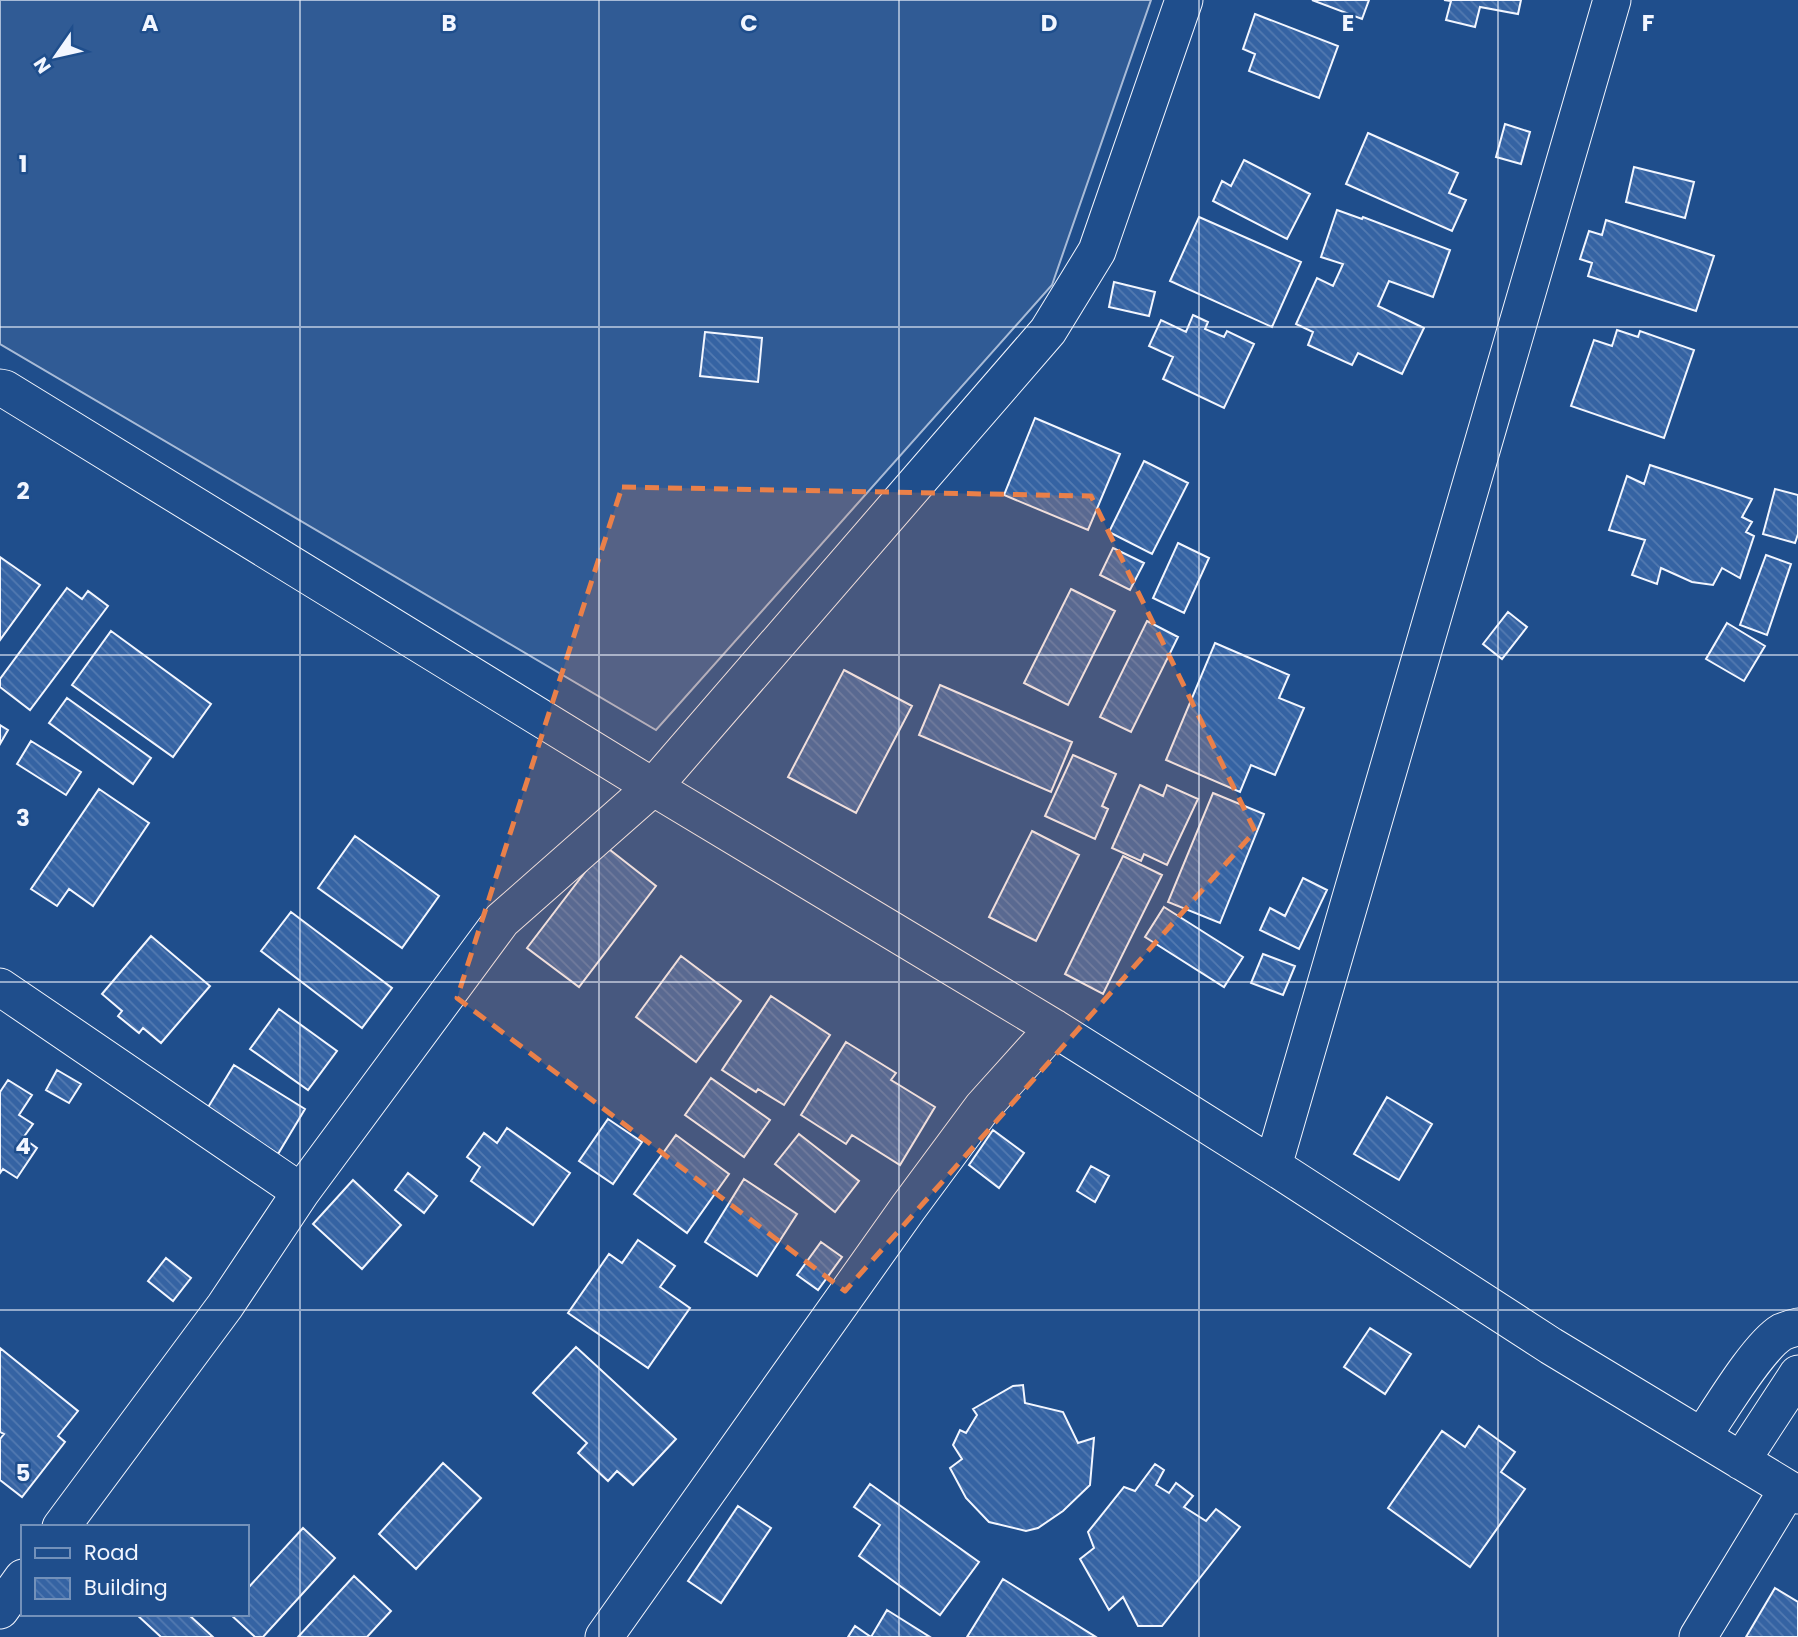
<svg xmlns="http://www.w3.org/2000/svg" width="1798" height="1637" font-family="Poppins,sans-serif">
	<defs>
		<pattern id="building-back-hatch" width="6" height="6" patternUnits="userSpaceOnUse" patternTransform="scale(1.75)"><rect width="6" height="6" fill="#3563a3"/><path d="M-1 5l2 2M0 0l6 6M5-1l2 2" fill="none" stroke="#537ab1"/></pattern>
	</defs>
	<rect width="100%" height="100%" fill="#1f4e8c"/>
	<!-- built -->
	<path fill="#305b95" stroke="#a8bbd7" stroke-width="2" d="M0,0h1151l-99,285 -396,445 -656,-386z"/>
	<!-- building -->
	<path fill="url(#building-back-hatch)" stroke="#f2f6ff" stroke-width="2" d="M1312,0h57l-7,19z
		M1444,0h77l-3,14 -38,-7 -5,20 -29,-7 5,-19z
		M1255,14l83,32 -19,52 -70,-27 6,-17 -12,-5z
		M1505,124l25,8 -9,32 -25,-7z
		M1368,133l90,40 -9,20 17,7 -14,31 -106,-47z
		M1244,160l66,34 -23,45 -74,-38 9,-20 9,5z
		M1634,167l60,15 -9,36 -59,-16z
		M1337,210l25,9 1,-2 87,33 -17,47 -44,-16 -11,25 46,22 -22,46 -44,-21 -6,12 -44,-20 5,-13 -17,-8 21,-46 16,8 10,-22 -22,-7z
		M1199,217l102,45 -29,65 -102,-46z
		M1606,220l108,36 -18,55 -108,-35 4,-13 -12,-4 9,-28 13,4z
		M1114,282l41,10 -6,24 -40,-9z
		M1193,315l15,7 -3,7 19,8 3,-6 27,13 -30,64 -61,-29 10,-22 -24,-11 12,-26 25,12z
		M1617,330l21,7 2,-6 54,19 -30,88 -93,-32 23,-66 18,6z
		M705,332l57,6 -4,44 -58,-6z
		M1035,418l85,36 -32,76 -84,-35z
		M1144,461l44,22 -36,71 -43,-22z
		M1650,465l102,34 -10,18 10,5 -6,10 8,4 -14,42 -18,-10 -9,17 -21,-3 -31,-14 -4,16 -25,-9 13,-35 -36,-10 18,-54 17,8z
		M1775,489l23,6v39l-3,9 -32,-9z
		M1178,543l31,15 -25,55 -31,-15z
		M1113,548l31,15 -14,27 -30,-15z
		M1766,555l25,9 -24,71 -27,-10z
		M0,557l40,28 -40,55z
		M67,588l15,11 6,-8 20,15 -78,104 -30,-23v-8z
		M1071,589l44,22 -47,94 -44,-22z
		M1508,612l19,15 -25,32 -19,-15z
		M1147,621l31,16 -47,95 -31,-15z
		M1727,623l38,23 -21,35 -38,-22z
		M111,631l100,73 -38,53 -101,-72z
		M1215,643l74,32 -10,23 25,10 -29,67 -24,-10 -11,27 -74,-32z
		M844,670l68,36 -56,107 -68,-36z
		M940,685l132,57 -21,50 -132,-57z
		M67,698l84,60 -18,26 -84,-61z
		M0,725l8,5 -8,14z
		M31,741l50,31 -15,23 -49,-31z
		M1073,755l43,19 -14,32 6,3 -13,30 -50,-23z
		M1140,785l23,11 4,-11 31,14 -31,66 -23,-11 -3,7 -29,-13z
		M99,789l50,34 -56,83 -24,-17 -12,17 -26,-17z
		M1213,793l51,21 -44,109 -52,-21z
		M1032,831l47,24 -43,86 -47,-24z
		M355,836l84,60 -37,52 -84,-60z
		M605,846l51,40 -77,101 -52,-39z
		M1123,856l39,19 -59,119 -38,-20z
		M1303,878l24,12 -28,59 -39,-19 10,-22 15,8z
		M1164,907l79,50 -19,30 -79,-50z
		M291,912l101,76 -30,40 -101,-77z
		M151,936l59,50 -49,57 -18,-15 -4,5 -21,-17 4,-5 -20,-17z
		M1263,954l32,12 -12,29 -32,-12z
		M681,956l60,45 -45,61 -60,-45z
		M771,996l59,39 -46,70 -26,-16 -2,3 -34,-22z
		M279,1009l58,42 -29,39 -58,-41z
		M846,1042l50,31 -5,7 44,27 -35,58 -48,-30 -6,9 -45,-29z
		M234,1065l71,44 -27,45 -71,-45z
		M57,1070l24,14 -12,19 -23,-13z
		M711,1078l59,42 -26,37 -59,-42z
		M8,1080l24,15 -13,20 14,9 -10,14 14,10 -20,30 -14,-9 -3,4v-81z
		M1387,1097l45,27 -33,56 -45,-26z
		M608,1119l34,23 -29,42 -34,-23z
		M507,1128l63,45 -37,52 -62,-44 9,-14 -13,-10 17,-24 13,10z
		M993,1130l31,23 -25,35 -30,-23z
		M799,1134l60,47 -24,31 -60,-48z
		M676,1135l53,39 -42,59 -53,-39z
		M1091,1166l18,10 -14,26 -18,-11z
		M408,1173l29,23 -13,17 -29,-23z
		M744,1179l53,35 -40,62 -52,-34z
		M353,1180l48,45 -39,44 -49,-45z
		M638,1240l37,26 -15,21 30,21 -42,60 -80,-55 41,-59 13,9z
		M821,1242l21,15 -24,33 -21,-15z
		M166,1258l25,20 -18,23 -25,-20z
		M1370,1328l41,26 -26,40 -41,-27z
		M576,1347l100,92 -43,46 -16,-14 -9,10 -30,-28 9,-10 -54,-50z
		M0,1348l78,63 -20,25 7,6 -43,55 -22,-17v-41l4,-5 -4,-2z
		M1023,1385l2,18 38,9 15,31 16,-5 -4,47 -27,26 -25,17 -12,3 -37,-9 -23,-24 -16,-30 12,-9 -9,-14 7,-15 6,3 11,-18 -4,-6 40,-23z
		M1479,1426l36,26 -14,20 24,17 -55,78 -82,-59 54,-77 23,16z
		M443,1463l38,35 -65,71 -37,-35z
		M1155,1464l9,6 -8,15 13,8 7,-10 17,13 -9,11 22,14 10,-12 24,18 -78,99h-24l-15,-29 -14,13 -29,-51 14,-11 -6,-16 36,-45 11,4z
		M870,1484l109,78 -39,53 -81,-59 21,-31 -26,-18z
		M738,1506l33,22 -50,75 -33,-22z
		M303,1528l32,30 -72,79h-8l-25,-23h17v-25z
		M354,1576l37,35 -24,26h-69z
		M1003,1579l93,58h-129z
		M1775,1588l23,14v35h-52z
		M887,1610l43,27h-82l7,-11 16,11z
		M136,1614h52l25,23h-52z"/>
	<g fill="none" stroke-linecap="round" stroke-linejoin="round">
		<!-- minor casing -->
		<g stroke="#f2f6ff" stroke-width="39">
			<path id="minor" d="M0,388l5,1 648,398 401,241 219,138 278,180 247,149
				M0,987l301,205
				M1273,1166l339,-1166
				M1702,1437c17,-25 56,-91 80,-105 5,-2 11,-4 16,-5
				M1741,1461l57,-87
				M61,1527l164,-221 76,-114 201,-272 151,-133 395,-456 49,-80 87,-251
				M0,1610l23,-32
				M604,1637l304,-429 74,-100 72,-80
				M1698,1637l90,-148"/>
		</g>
		<!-- minor -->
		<use href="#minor" stroke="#1f4e8c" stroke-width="37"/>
	</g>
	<!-- marked area -->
	<path fill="#ea8049" fill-opacity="0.2" stroke="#ea8049" stroke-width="5" stroke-dasharray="14 9" stroke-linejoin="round" d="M622,487l469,9 164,335 -410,460 -388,-293z"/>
	<!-- grid -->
	<path fill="none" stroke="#f2f6ff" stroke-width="2" stroke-opacity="0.55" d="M300,0v1637M599,0v1637M899,0v1637M1199,0v1637M1498,0v1637M0,327h1798M0,655h1798M0,982h1798M0,1310h1798"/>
	<g font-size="23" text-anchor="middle" font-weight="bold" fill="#f2f6ff" stroke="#1f4e8c" stroke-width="5" stroke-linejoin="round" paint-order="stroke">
		<text x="150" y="31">A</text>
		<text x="449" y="31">B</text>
		<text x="749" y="31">C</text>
		<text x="1049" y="31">D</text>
		<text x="1348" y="31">E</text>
		<text x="1648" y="31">F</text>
		<text x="23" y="172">1</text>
		<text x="23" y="499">2</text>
		<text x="23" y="826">3</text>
		<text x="23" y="1154">4</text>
		<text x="23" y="1481">5</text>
	</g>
	<!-- legend -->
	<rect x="21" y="1525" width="228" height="91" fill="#1f4e8c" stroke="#7391ba" stroke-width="2"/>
	<rect x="35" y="1548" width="35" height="10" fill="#1f4e8c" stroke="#7391ba" stroke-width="2"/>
	<text x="84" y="1560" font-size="21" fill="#f2f6ff">Road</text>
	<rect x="35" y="1578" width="35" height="21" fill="url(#building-back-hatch)" stroke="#7391ba" stroke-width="2"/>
	<text x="84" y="1595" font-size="21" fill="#f2f6ff">Building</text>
	<!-- north arrow -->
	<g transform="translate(56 56) rotate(236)" stroke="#1f4e8c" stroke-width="5" paint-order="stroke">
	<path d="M0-5L12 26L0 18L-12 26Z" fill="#f2f6ff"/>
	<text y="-10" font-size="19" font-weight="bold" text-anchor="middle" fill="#f2f6ff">N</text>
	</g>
</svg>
